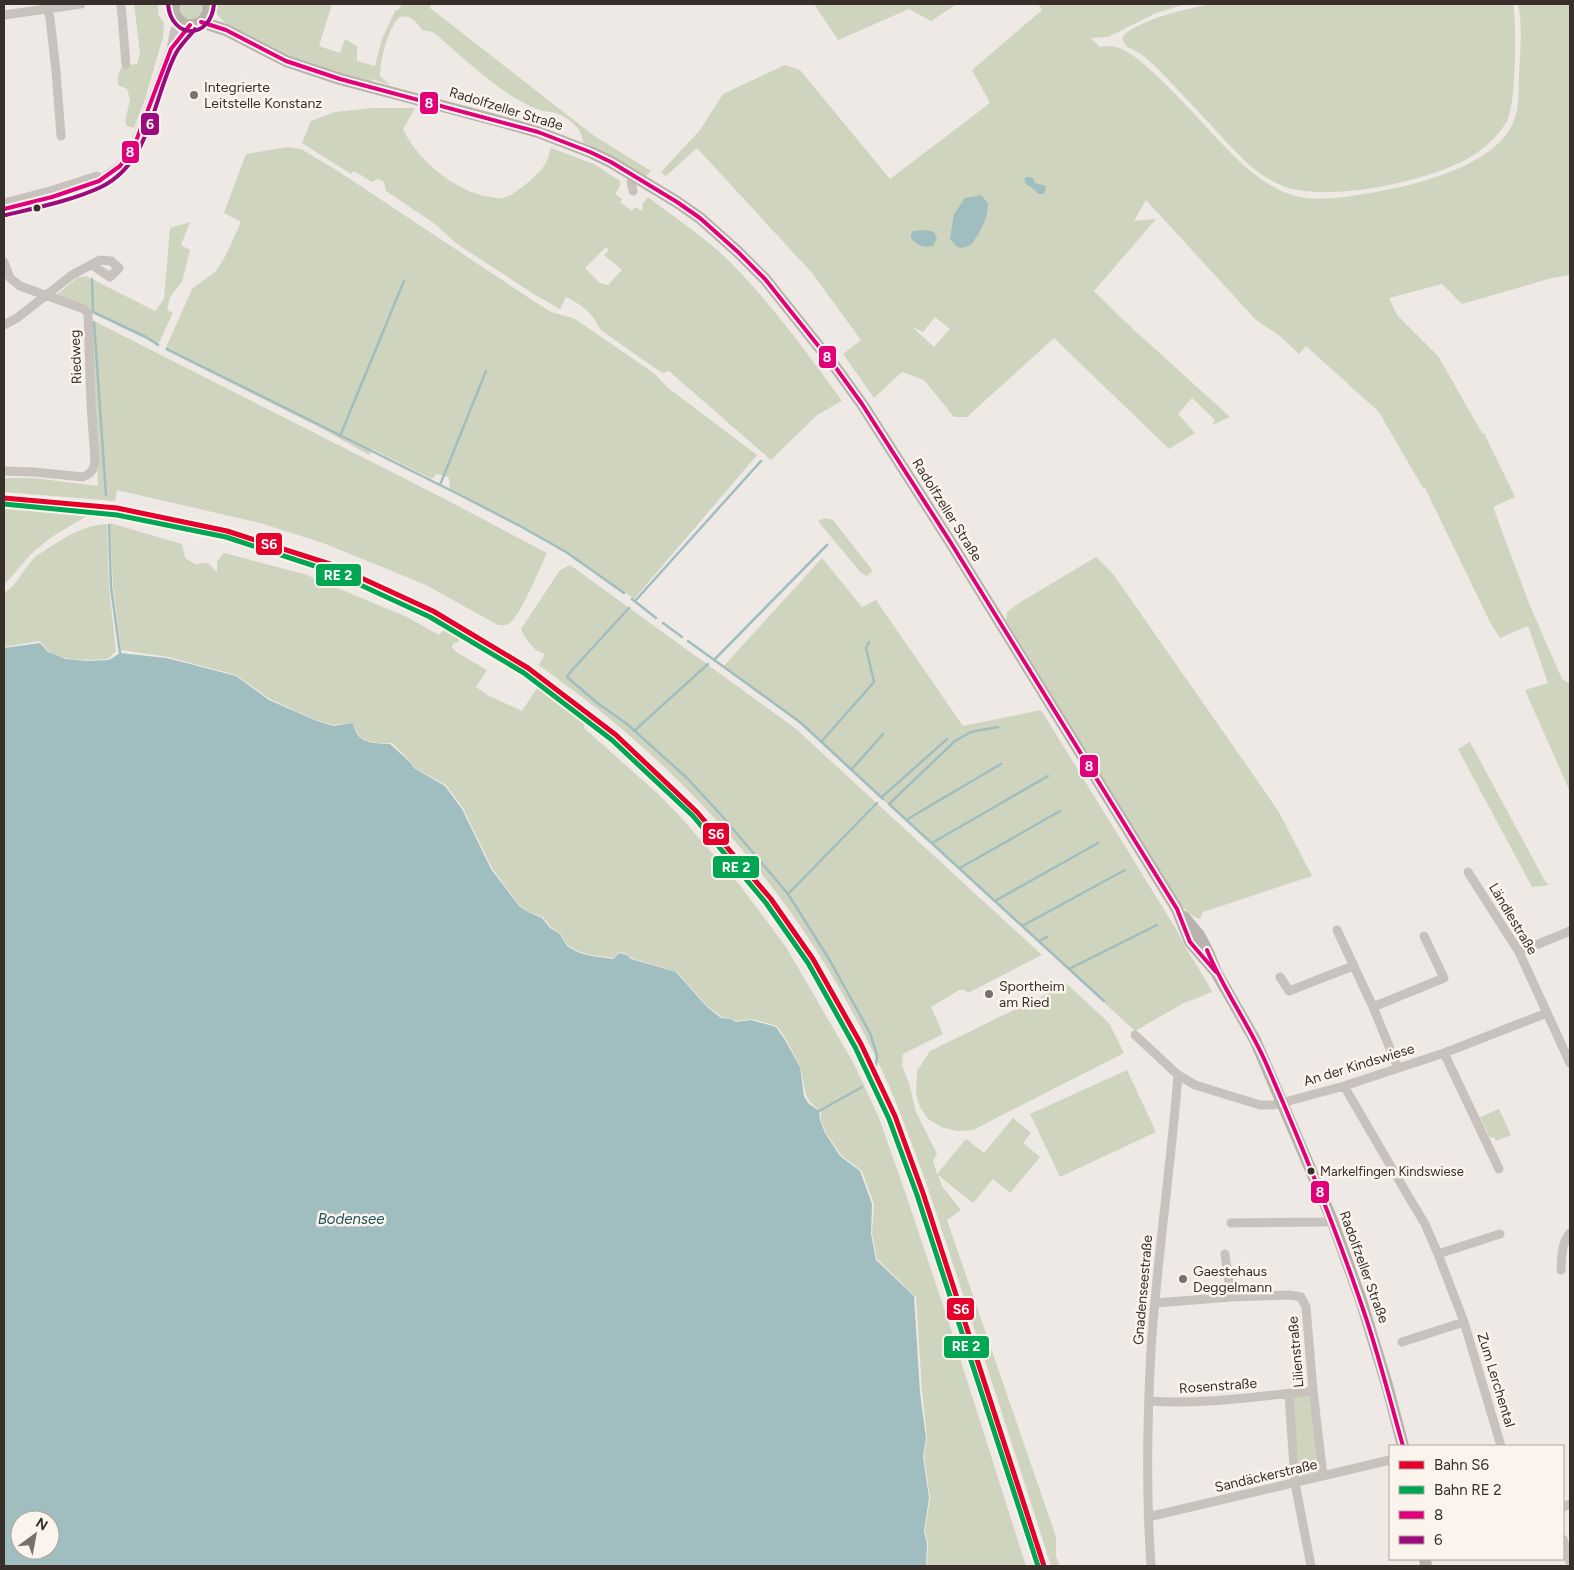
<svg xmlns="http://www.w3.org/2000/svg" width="1574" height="1570" font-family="Figtree,sans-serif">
	<rect width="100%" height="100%" fill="#eee9e4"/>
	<!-- green -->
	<path fill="#cfd4be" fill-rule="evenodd" d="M134,4h24v10l6,9 -1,14 -18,62 -11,29 -7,-2 -2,-5 5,-21 -3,-11 -9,-4v-10l4,-9 15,-2 3,-11z
		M179,4h23l-1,10 -7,6 -12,-3z
		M213,4h119l-13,42 21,7 5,-14 12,7v15l18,5 7,-27 13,-28 4,-2 3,-5h29l-1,4 163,127 58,36 -5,5 -63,-34c-1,-14 -14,-24 -27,-29 -6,-2 -13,-1 -19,-4 -36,-14 -74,-52 -104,-77l-11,-2c-6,-9 -12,-15 -22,-13 -12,10 -20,43 -20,59l10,9 -18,-6 -1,3c-30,-7 -156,-45 -158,-78z
		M814,4h143l-26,17 -22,-12 -71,31z
		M1038,4h148l-30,9 -48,24 -17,1 9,9c8,-2 15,-1 22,2 13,6 23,16 33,25 30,28 55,59 84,87 16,15 36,30 57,35 29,8 80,-4 109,-10 32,-8 79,-23 100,-50 3,-4 7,-10 9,-16 6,-14 4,-30 5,-45 1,-24 4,-48 -1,-71h52v271l-18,3 -90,26 -20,-20 -53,14 8,17 41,41 44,77 -1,1 3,-1 31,64 -22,10 37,99 32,73 8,5v108l-45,-102 23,-7 -20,-57 -28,12 -9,-14 -66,-136h-2l-44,-76 -73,-66 -7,8 -19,-18 -24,-16 -110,-120 -12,21 22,-2 -62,72 27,27 109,99 -18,8 3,-5 -23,-22 -14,16 17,19 -26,16 -115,-111 -87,79h-13l-30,-37 -22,-8 -28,26 -31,-44 18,-14 -49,-67 -115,-125 -31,28 -5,-4 39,-42 23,-36 62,-29 15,5 90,109 100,-76 -18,-33 70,-60zM935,317l15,12 -16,18 -22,-20 11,5z
		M1213,4h300c4,20 3,100 -6,117 -9,16 -24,29 -40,38 -41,23 -141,44 -184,27 -31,-12 -53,-41 -75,-64 -17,-19 -35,-37 -52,-55l-15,-13 -15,-8 -4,-8c10,-17 71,-31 91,-34z
		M372,108h43l-12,21c14,31 54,64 88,68 3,0 8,2 11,1 12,-1 35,-23 42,-32 4,-5 5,-13 7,-18l43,16 26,17v5l-5,8 7,5 -2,3 12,9 3,-4 7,4 1,-8 5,-6c27,21 57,40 81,64 43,43 78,92 113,140l-25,14 -46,45 -102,-89 -7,2 -60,-42c-4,-5 -6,-9 -9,-14 -7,-9 -17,-15 -27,-20l-6,12 -23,-13 -80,-52 -22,-20 -49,-33 -2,-9 -6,-3 -6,3 -18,-11 -3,3 -49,-31 9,-22 24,-9zM606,247l3,3 -5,5 18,15 -14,15 -8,-2 -15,-15z
		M288,147l13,2 37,22 194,129 19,12 22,6 8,5 74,51 12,13 90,68 -123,144 -66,-47 -119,-64 1,-6 -2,-5 -11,-3 -5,5 -60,-30 -3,6 -50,-28 -154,-77 27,-61 24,-18 10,-16 15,-33 -17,-9 22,-59z
		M190,222l-9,23 9,5 -8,32 -12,15 -3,13 6,3 -15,32 -67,-33v-4l-35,-13 21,-17 9,-2 69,35 9,-12 6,-71z
		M92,320l351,178 104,55c-7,15 -26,61 -37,70 -4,3 -7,2 -12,2l-72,-40 -103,-42 -63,-20 -143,-33 -2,11 -111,-9v-14h30l64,8z
		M4,509l86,5 -40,24 -19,16 -27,31z
		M825,518l8,2 40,51 -6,5 -6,-3 -43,-52z
		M110,523l72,21 3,14 10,6 13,-1 9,9v-10l7,-9 80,21 103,43 32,18 7,-7 16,8 -4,6 -5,2 -1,3 4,5 31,18 -11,17 13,9 33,15 17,-26 46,36 -1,7 73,65 20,20 62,71 47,63 68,117 25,54 25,71 42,125 80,252h-99l1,-22 -3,-14 5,-32 -6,-43 3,-17 -5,-47 -6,-94 -39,-38 -5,-25 2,-30 -12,-33 -21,-16 -15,-22 -5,-13v-7l-2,-3 -9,-8 -4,-7 -6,-29 -14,-27 -9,-13 -25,-7 -16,2 -4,-2 -10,-2 -14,-10 -31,-35 -46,-14 -4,-4 -8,-2 -6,6 -22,-3 -14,-4 -10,-6 -7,-12 -9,-6 -8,-10 -12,-4 -12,-8 -27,-37 -29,-60 -17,-23 -31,-17 -4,-6 -19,-19c-19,0 -33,1 -39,-20l-19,2 -18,-5 -46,-21 -34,-24 -68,-18 -47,-7 -8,-64z
		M107,524l2,63 7,64 -8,8c-17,1 -45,3 -60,-8 -3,-3 -5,-7 -8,-10l-36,6v-54c14,-9 19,-23 30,-35 3,-3 9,-6 13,-9 18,-12 37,-24 60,-25z
		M1096,557l17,17 153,219 14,21 32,62 -109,36 -3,7c-18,-5 -30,-32 -40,-47l-154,-252 1,-8 12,-9z
		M822,558l40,49 14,-7 87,126 78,-16 135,219c10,22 25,41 36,63l-30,12 -47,27 -335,-307 -77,-57z
		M570,565l225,163 247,227 -74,38 -4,-3h-5l-28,17 12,27 -40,20 -1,11 7,18 7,29 21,42 -4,7 4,13 29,-35 18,14 29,-35 18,15 -8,10 17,14 -30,36 -17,-14 -20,24 -35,-28 4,11 19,24 -14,10 109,317v19l4,10h-9c-30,-95 -61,-190 -92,-284 -17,-52 -34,-105 -54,-156 -17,-47 -40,-92 -64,-135 -54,-96 -134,-190 -218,-261 -27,-23 -56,-44 -84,-65l6,-11c-11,-2 -20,-15 -24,-25l39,-59z
		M1470,742l75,139 4,4 -17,2 -74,-138z
		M1067,984l42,39 15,30 -151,77 -16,1 -16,-4 -13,-8 -8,-12 -4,-13 1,-23 13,-20z
		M1127,1070l29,62 -96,45 -30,-63z
		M1499,1109l12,26 -15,6 -2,-4 -4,1 -10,-21z
		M1292,1396h17l9,77 -18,4z"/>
	<!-- water -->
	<path fill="#a0bebf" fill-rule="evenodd" d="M1027,177l6,1 2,5 11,3 -2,8h-6l-3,-4 -9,-6 -2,-5z
		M981,195l7,8c0,17 -8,29 -17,42l-9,3 -5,-1 -7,-8 4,-25 11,-16z
		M926,230l8,2 3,6 -4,8c-10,2 -15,0 -22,-8v-4l2,-3z
		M40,643l8,9 18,7 21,2 22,-1 11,-7 46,5 24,6 46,12 33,24 48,21 17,5 19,-3c4,21 19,20 37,21l21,19 3,5 31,18 17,23 29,60 28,37 11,7 12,5 8,10 9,5 8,13 10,6 14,4 22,3 6,-6 8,2 4,4 45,13 31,35 14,11 10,1 5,3 15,-2 25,7 9,13 15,27 4,29 4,7 11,8 1,9 5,13 15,23 20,15 12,33 -1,30 5,26 38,36 6,97 6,45 -3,18 6,42 -5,33 3,13 -1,22h-922v-918zM20,1520h30v30h-30z"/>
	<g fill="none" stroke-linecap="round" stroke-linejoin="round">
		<!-- stream -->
		<path stroke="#a0bebf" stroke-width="2.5" d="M92,279l1,33 53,25 12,8
			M94,322l12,173
			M167,349l293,146 60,31 46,26 58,41
			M340,436l64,-155
			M440,485l46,-114
			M109,525l2,62 9,66
			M632,599l24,19
			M635,601l126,-140
			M629,608l-56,61 -6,8 29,25 31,22 60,54 35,38 66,78 41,65 41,74 7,22 -1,10
			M663,623l19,14
			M688,641l112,81 83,77
			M714,660l113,-115
			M634,731l74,-67
			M822,741l52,-59 -8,-34 3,-6
			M852,769l31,-35
			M882,797l65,-58
			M889,804l215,197
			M889,804l66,-63 16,-9 27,-5
			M906,820l95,-56
			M932,843l116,-67
			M960,868l100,-57
			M788,894l89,-91
			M995,901l103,-58
			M1022,926l103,-56
			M1039,941l8,-4
			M1069,969l88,-44
			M819,1111l43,-24"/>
		<!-- street -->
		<path stroke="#c8c2bc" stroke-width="9" d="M46,4l4,14 6,53 5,65
			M121,4l5,60
			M4,15l77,-11
			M171,49l3,-16 5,-13
			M633,191l-2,-10 4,-6
			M4,203l46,-12 47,-15
			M4,209l48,-12 47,-16 21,-15 13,-17 38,-100 19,-24
			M4,262l6,16 10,8 64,23 4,4 3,92 4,55c-1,9 -3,13 -12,17l-49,-5 -30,-1
			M4,325l13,-7 55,-43 28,-15 11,1 8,7 -9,9 -18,-12
			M1468,872l51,80 51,111
			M1337,930l36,77 25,61
			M1519,952l51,-21
			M1280,977l9,14 64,-25
			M1373,1007l71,-29 -20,-42
			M1135,1035l43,40 17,10 65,20h14l70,-19 100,-33 103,-40
			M1444,1053l55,116
			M1344,1086l66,113 15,25 13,30 26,68 37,124
			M1231,1223l95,-1 6,-2
			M1225,1254l6,43
			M1438,1254l62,-20
			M1561,1270c1,-14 0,-26 9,-37
			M1156,1303l75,-6 58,-2 12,2 5,10 7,84 10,85
			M1402,1342l62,-20
			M1289,1394l6,89 16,83
			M1149,1401c55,4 110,-5 164,-10
			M1563,1507l7,-3
			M1148,1517l242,-57
			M1563,1539l7,23
			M1151,1566c-5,-71 -4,-144 0,-216 6,-92 20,-183 27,-275"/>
		<!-- secondary -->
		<path stroke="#b8b2ad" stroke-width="12" d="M174,4c-3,28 37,28 34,0
			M201,22l25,8 60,31 54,18 159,42 39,11 52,20 21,10 66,40 23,16 38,34 27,27 71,89 26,36 89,139 226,366 13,33 26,30
			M1184,917l15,18 9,17 8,20 39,68 55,128 22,52 29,80 26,85 16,61
			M1425,1559l1,7"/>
		<!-- bus-1 casing -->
		<g stroke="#faf4ec" stroke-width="8">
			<path id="bus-1" d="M201,22l25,8 60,31 54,18 198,53 52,20 21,10 66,40 23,16 38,34 27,27 71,89 26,36 89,139 226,366 13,33 26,30
				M4,209l48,-12 47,-16 21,-15 13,-17 38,-100 19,-24
				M1207,950c16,39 41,73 58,111 37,84 72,170 101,257 14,42 25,86 37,128"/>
		</g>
		<!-- bus-2 casing -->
		<g stroke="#faf4ec" stroke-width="8">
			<path id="bus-2" d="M168,4c3,36 43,36 46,0
				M6,215c29,-7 68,-15 95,-28 50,-24 52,-90 75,-134 5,-9 13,-16 19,-24"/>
		</g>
		<!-- bus-1 -->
		<use href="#bus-1" stroke="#e2007a" stroke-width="4"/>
		<!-- bus-2 -->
		<use href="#bus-2" stroke="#9c0a7d" stroke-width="4"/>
		<!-- rail-1 casing -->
		<g stroke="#faf4ec" stroke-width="9">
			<path id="rail-1" d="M4,498l113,10 110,23 106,34 100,46 95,57 88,67 81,77 74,87 42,60 48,85 34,72 28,77 121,373"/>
		</g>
		<!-- rail-2 casing -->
		<g stroke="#faf4ec" stroke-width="9">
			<path id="rail-2" d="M4,504l113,11 109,22 104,34 100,46 94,56 88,67 81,76 73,87 42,60 47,84 34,72 28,76 121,371"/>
		</g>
		<!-- rail-1 -->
		<use href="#rail-1" stroke="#e4002b" stroke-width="5"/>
		<!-- rail-2 -->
		<use href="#rail-2" stroke="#00a651" stroke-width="5"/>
	</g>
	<!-- markers -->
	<g fill="#78706b" stroke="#faf4ec" stroke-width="2">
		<circle cx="194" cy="95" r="5"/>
		<circle cx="989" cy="994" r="5"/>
		<circle cx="1183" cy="1279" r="5"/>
	</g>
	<g fill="#392f2a" stroke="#faf4ec" stroke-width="2">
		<circle cx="37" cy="208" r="4.5"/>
		<circle cx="1311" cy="1171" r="4.5"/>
	</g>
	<g text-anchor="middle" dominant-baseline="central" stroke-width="5" stroke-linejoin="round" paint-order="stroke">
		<!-- bus labels -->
		<g font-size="13" fill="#392f2a" stroke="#faf4ec" text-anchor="start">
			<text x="1320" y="1171">Markelfingen Kindswiese</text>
		</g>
		<!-- poi labels -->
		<g font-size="14" fill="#392f2a" stroke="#faf4ec" text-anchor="start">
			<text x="204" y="87">Integrierte<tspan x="204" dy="16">Leitstelle Konstanz</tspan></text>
			<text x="999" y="986">Sportheim<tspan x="999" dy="16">am Ried</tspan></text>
			<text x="1193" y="1271">Gaestehaus<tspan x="1193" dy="16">Deggelmann</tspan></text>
		</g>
		<!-- street labels -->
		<g font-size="14" fill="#392f2a" stroke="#faf4ec">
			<text transform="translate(506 109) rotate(17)">Radolfzeller Straße</text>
			<text transform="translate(76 357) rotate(-92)">Riedweg</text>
			<text transform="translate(947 510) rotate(58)">Radolfzeller Straße</text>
			<text transform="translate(1513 919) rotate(59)">Ländlestraße</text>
			<text transform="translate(1359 1065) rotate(-17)">An der Kindswiese</text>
			<text transform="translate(1364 1267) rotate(70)">Radolfzeller Straße</text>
			<text transform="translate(1143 1290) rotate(-85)">Gnadenseestraße</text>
			<text transform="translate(1296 1352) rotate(-95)">Lilienstraße</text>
			<text transform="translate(1496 1380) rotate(73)">Zum Lerchental</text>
			<text transform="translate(1218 1386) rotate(-4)">Rosenstraße</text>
			<text transform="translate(1266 1476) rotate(-13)">Sandäckerstraße</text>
		</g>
		<!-- water labels -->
		<g font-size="15" font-style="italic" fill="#20545a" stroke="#faf4ec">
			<text x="351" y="1219">Bodensee</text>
		</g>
	</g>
	<g stroke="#faf4ec" stroke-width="2">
		<rect x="419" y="91" width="20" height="24" rx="5" fill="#e2007a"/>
		<rect x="140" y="112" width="20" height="24" rx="5" fill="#9c0a7d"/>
		<rect x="121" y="140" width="19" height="24" rx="5" fill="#e2007a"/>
		<rect x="818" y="345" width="19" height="24" rx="5" fill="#e2007a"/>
		<rect x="255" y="532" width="28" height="24" rx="5" fill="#e4002b"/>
		<rect x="315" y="563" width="47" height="24" rx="5" fill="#00a651"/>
		<rect x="1079" y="754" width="20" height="24" rx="5" fill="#e2007a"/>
		<rect x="702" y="822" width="28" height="24" rx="5" fill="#e4002b"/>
		<rect x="712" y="855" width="48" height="24" rx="5" fill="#00a651"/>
		<rect x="1310" y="1180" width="20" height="24" rx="5" fill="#e2007a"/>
		<rect x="946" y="1297" width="29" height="24" rx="5" fill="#e4002b"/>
		<rect x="943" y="1335" width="47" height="24" rx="5" fill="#00a651"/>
	</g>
	<g font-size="14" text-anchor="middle" font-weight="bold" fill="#fff">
		<text x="429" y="108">8</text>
		<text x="150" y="129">6</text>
		<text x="130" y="157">8</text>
		<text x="827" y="362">8</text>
		<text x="269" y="549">S6</text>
		<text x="338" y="580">RE 2</text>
		<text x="1089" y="771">8</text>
		<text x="716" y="839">S6</text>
		<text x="736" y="872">RE 2</text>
		<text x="1320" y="1197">8</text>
		<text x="961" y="1314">S6</text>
		<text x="966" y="1351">RE 2</text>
	</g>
	<!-- border -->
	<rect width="1574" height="1570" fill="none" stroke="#392f2a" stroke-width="10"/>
	<!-- legend -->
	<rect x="1389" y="1445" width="175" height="115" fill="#faf4ec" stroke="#ada59e"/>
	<rect x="1399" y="1461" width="25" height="8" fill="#e4002b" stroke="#ada59e"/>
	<text x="1434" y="1470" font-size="15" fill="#392f2a">Bahn S6</text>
	<rect x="1399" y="1486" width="25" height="8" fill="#00a651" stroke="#ada59e"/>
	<text x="1434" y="1495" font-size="15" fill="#392f2a">Bahn RE 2</text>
	<rect x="1399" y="1511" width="25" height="8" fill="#e2007a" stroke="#ada59e"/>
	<text x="1434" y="1520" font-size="15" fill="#392f2a">8</text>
	<rect x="1399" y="1536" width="25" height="8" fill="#9c0a7d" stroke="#ada59e"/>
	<text x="1434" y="1545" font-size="15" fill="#392f2a">6</text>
	<!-- north arrow -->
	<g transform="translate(35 1535) rotate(32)"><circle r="24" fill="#faf4ec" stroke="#ada59e"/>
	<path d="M0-4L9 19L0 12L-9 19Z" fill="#78706b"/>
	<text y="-8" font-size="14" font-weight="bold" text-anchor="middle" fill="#392f2a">N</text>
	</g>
</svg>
